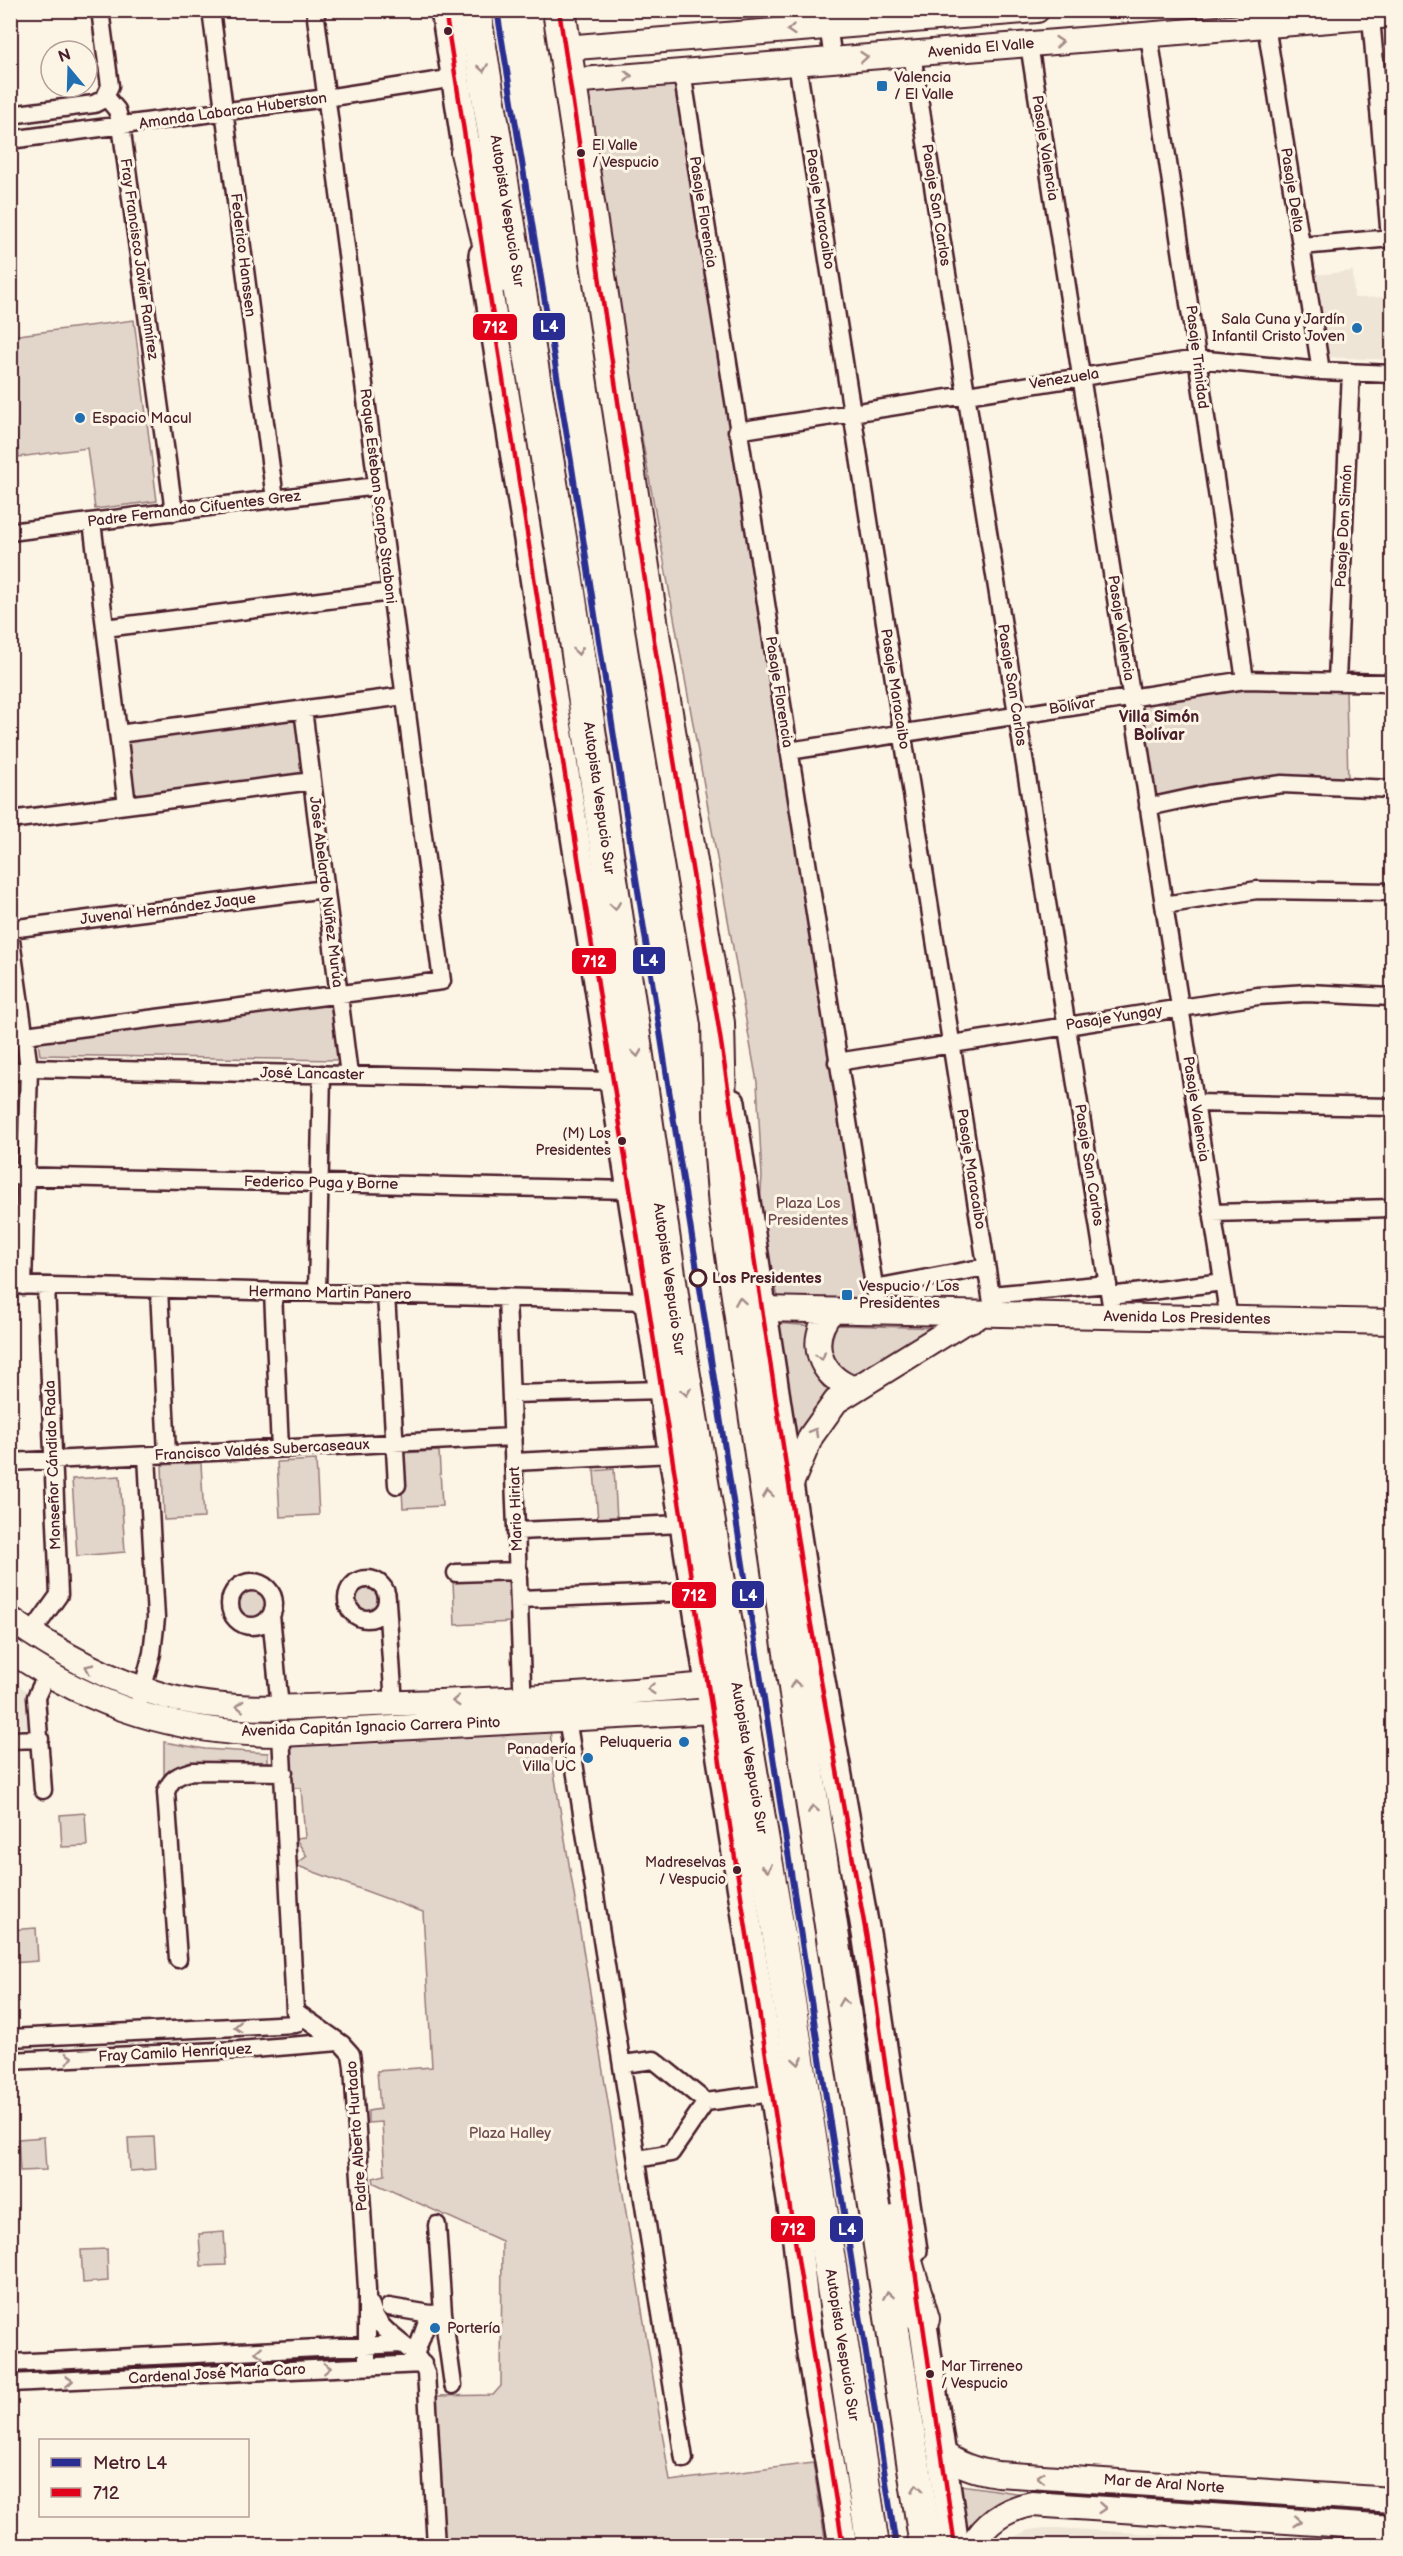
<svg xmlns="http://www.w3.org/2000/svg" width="1403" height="2556" font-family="'Balsamiq Sans',sans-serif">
	<rect width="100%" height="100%" fill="#fcf5e5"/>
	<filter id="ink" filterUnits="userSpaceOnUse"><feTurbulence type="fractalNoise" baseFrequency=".0167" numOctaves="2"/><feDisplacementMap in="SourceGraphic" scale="12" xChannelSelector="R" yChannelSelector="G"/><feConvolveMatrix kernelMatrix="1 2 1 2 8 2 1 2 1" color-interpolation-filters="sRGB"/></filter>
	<g filter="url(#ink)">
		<!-- built -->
		<path fill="#eee5d7" d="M1353,271l1,27 38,-1v63l-66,-3 -12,-82z
			M10,1679l20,14 1,34 -20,2z
			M1045,2528h13l275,17h-331l8,-6 18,-9z"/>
		<!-- green -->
		<path fill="#e2d5ca" stroke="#967a7a" stroke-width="1.5" d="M677,82l194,1219 -93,-4 -19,-82 3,-38 -5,-95 -177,-991z
			M134,320l23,181 -62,8 -8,-61 -68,9 -8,-68v-53z
			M1251,687l95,2 2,95 -192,18 -18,-96z
			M299,715l7,61 -175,25 -7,-64z
			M331,1004l7,56 -298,-5 -2,-13z
			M775,1323l39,3c-10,33 -7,46 19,70l-36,61z
			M837,1325l108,3 -82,50 -18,-5c-14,-19 -18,-24 -8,-48z
			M439,1451l3,55 -39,2 -3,-55z
			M316,1460l3,55 -39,2 -3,-55z
			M201,1463l3,55 -40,2 -2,-55z
			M614,1469l3,50 -19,1 -4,-49z
			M120,1476l5,76 -48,4 -5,-77z
			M508,1578l4,44 -57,3 -2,-43z
			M352 1599a15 15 0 1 1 30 0a15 15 0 1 1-30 0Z
			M237 1605a15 15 0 1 1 30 0a15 15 0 1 1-30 0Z
			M550,1728l3,38 117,715 143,-18 12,76 -114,7 -268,-1 -7,-149 57,-1 8,-9 1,-145 -128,-58 -1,-5 12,-3 -3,-53 -14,1v-12l12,-2 -3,-38 55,-4 -9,-155 -128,-47 12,-9 -12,-18 10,-1 -4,-49h-10l-2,-31 2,-16z
			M164,1742l41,7 63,4v15l-104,7z
			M85,1813l2,33 -25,1 -2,-32z
			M36,1928l2,33 -26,2 -1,-33z
			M44,2137l2,33 -26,1 -2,-32z
			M154,2137l2,32 -26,2 -2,-33z
			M224,2232l2,33 -25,1 -2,-32z
			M107,2249l1,32 -25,2 -2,-33z
			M961,2485l62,9 -55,39z"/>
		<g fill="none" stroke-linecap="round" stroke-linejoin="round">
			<!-- street casing -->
			<g stroke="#4a1f2b" stroke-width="21">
				<path id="street" d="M211,10l64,489
					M826,10l7,50
					M1260,10l6,15 55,346
					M1371,17l19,221
					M1149,35l96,645
					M1029,44l200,1275
					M912,54l201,1263
					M797,63l197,1252
					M682,72l196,1239
					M106,97l11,13 4,15 53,387
					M10,115l84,-11 10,-5 6,-13 -10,-76
					M10,140l316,-42 129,-20
					M1301,246l91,-8
					M737,431l460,-72 124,12 71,3
					M92,522l35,283
					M10,532l367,-46
					M105,628l286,-36
					M1337,680l14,-308
					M303,709l46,366
					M118,734l286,-38
					M789,751l456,-71 147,3
					M1148,807l60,-13 74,-10 110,5
					M10,820l302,-39
					M1164,905l93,-15 135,2
					M10,929l315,-40
					M10,933l19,135 -6,218
					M25,1035l417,-54 -127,-971
					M837,1062l421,-66 49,-3 85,4
					M10,1073l19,-5 585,13
					M1195,1103l197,4
					M10,1176l621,14
					M1212,1213l180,-5
					M10,1285l639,16
					M875,1288l111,-21
					M159,1289l8,165
					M273,1292l7,157
					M317,1293l5,-219
					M386,1295l11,190
					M991,1295l117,-11
					M1110,1296l113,-14
					M507,1298l16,410
					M511,1394l152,-4
					M10,1462l503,-25
					M514,1462l158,-8
					M517,1531l166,-7
					M456,1573l63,-2
					M347 1599a20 20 0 1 1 40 0a20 20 0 1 1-40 0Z
					M230 1604a22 22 0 1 1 44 0a22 22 0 1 1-44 0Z
					M520,1599l173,-7
					M387,1602l7,102
					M271,1615l9,93
					M31,1634l28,-39 -13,-309
					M140,1699l12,-46 4,-35 -9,-162
					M567,1718l117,741
					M281,1734l14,277 47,33 9,10 2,13 14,222v77
					M10,1740l30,-1
					M43,1790l-7,-93 11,-23
					M178,1959l-12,-167c5,-14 12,-17 26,-21l92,1
					M10,2038l286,-14
					M10,2061l229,-11 100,-8
					M623,2064l31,-4 52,42 67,-9
					M638,2159l33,-6 35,-51
					M371,2305c7,32 44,38 55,67l10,174
					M389,2307l41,7
					M443,2313l10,72
					M415,2355l15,-41 13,-1 -6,-88
					M10,2363l391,-19
					M10,2383l413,-19"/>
			</g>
			<!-- secondary casing -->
			<g stroke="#4a1f2b" stroke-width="28">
				<path id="secondary" d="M564,48l473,-38
					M570,81l822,-66
					M763,1309l629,13
					M832,1311c-26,29 -13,66 23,78
					M790,1486l21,-50 25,-35 123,-76 18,-8
					M10,1619c49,34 97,61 155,77 67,18 139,11 208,8 112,-3 224,-9 336,-19
					M10,1650c85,58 169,84 271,84l432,-23
					M940,2451c17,14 35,20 57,23l395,26
					M972,2546c14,-24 33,-37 60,-42l360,24"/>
			</g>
			<!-- primary casing -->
			<g stroke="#4a1f2b" stroke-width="32">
				<path id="primary" d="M445,10l25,162
					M483,255l313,1977 11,97 36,217
					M731,1103l77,505 59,331 46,311
					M919,2297l36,249"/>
			</g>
			<!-- highway casing -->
			<g stroke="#4a1f2b" stroke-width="36">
				<path id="highway" d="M474,10l95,583 114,777 95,560 95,616
					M559,10l96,637 63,376 3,132 4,52 78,535 123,804
					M467,152l30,125
					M894,2222l29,97"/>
			</g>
			<!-- street -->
			<use href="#street" stroke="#fcf5e5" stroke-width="16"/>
			<!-- secondary -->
			<use href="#secondary" stroke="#fcf5e5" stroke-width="24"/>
			<!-- primary -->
			<use href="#primary" stroke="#fcf5e5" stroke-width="27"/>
			<!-- highway -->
			<use href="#highway" stroke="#fcf5e5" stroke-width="32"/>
			<!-- bus-1 casing -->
			<g stroke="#fcf5e5" stroke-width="9">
				<path id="bus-1" d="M445,10l398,2536
					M559,10l96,637 63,376 90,585 59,331 88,607"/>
			</g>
			<!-- bus-1 -->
			<use href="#bus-1" stroke="#e2001a" stroke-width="4.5"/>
			<!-- metro-1 casing -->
			<g stroke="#fcf5e5" stroke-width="10">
				<path id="metro-1" d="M497,10l74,451 325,2085"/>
			</g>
			<!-- metro-1 -->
			<use href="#metro-1" stroke="#292d91" stroke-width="6"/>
		</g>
		<!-- one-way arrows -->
		<defs><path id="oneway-chevron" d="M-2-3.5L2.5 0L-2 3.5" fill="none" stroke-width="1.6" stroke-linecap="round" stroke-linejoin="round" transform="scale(1.5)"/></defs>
		<g stroke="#a38a88">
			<use href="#oneway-chevron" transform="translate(791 30) rotate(175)"/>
			<use href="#oneway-chevron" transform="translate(1059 42) rotate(-5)"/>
			<use href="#oneway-chevron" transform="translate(864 57) rotate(-5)"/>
			<use href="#oneway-chevron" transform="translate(483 68) rotate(81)"/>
			<use href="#oneway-chevron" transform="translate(628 76) rotate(-4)"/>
			<use href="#oneway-chevron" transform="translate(578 651) rotate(82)"/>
			<use href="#oneway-chevron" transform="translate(615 906) rotate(82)"/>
			<use href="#oneway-chevron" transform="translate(637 1053) rotate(82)"/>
			<use href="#oneway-chevron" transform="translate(740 1301) rotate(-99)"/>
			<use href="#oneway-chevron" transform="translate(821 1356) rotate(73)"/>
			<use href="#oneway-chevron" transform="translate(686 1392) rotate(80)"/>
			<use href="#oneway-chevron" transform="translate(814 1432) rotate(-60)"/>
			<use href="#oneway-chevron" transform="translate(768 1494) rotate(-98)"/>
			<use href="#oneway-chevron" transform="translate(89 1668) rotate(-155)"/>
			<use href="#oneway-chevron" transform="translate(795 1684) rotate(-98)"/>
			<use href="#oneway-chevron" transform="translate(651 1689) rotate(176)"/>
			<use href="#oneway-chevron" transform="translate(456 1701) rotate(177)"/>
			<use href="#oneway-chevron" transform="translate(240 1706) rotate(-177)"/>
			<use href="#oneway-chevron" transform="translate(813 1809) rotate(-99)"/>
			<use href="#oneway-chevron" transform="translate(767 1868) rotate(80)"/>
			<use href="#oneway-chevron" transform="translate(843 2002) rotate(-99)"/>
			<use href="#oneway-chevron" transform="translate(238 2027) rotate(177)"/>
			<use href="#oneway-chevron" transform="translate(69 2058) rotate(-3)"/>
			<use href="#oneway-chevron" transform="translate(798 2061) rotate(81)"/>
			<use href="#oneway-chevron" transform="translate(888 2295) rotate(-99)"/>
			<use href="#oneway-chevron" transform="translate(259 2352) rotate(177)"/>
			<use href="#oneway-chevron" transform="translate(327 2368) rotate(-3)"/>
			<use href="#oneway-chevron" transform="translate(69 2381) rotate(-3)"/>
			<use href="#oneway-chevron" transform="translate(1041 2477) rotate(-177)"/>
			<use href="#oneway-chevron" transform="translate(917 2488) rotate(-99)"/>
			<use href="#oneway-chevron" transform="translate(1102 2508) rotate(4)"/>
			<use href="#oneway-chevron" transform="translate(1297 2521) rotate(4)"/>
		</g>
	</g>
	<!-- markers -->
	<g fill="#4a1f2b" stroke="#fcf5e5" stroke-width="2">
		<circle cx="448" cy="31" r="5"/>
		<circle cx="581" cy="153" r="5"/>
		<circle cx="622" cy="1141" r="5"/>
		<circle cx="737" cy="1870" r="5"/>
		<circle cx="930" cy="2374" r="5"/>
	</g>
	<g fill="#1f6fb2" stroke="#fcf5e5" stroke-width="2">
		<rect x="876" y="80" width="12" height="12" rx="3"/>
		<circle cx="1357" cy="328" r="6"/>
		<circle cx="80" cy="418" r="6"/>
		<rect x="841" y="1289" width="12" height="12" rx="3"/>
		<circle cx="684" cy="1742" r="6"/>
		<circle cx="588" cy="1758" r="6"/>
		<circle cx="435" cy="2328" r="6"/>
	</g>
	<circle fill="#fcf5e5" stroke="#4a1f2b" stroke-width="3" cx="698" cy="1278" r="8"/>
	<g text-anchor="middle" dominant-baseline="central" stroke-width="6" stroke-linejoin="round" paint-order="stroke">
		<!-- bus labels -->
		<g font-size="14" fill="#4a1f2b" stroke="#fcf5e5" text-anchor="start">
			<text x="592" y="145">El Valle<tspan x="592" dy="17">/ Vespucio</tspan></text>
			<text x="611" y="1133" text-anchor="end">(M) Los<tspan x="611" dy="17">Presidentes</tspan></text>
			<text x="726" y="1862" text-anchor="end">Madreselvas<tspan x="726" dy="17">/ Vespucio</tspan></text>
			<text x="941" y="2366">Mar Tirreneo<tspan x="941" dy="17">/ Vespucio</tspan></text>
		</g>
		<!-- street labels -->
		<g font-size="15" fill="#4a1f2b" stroke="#fcf5e5">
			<text transform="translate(981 48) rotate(-5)">Avenida El Valle</text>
			<text transform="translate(233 111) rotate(-8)">Amanda Labarca Huberston</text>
			<text transform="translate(1045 148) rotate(81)">Pasaje Valencia</text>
			<text transform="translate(1292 190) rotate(81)">Pasaje Delta</text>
			<text transform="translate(936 205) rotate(81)">Pasaje San Carlos</text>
			<text transform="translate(820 209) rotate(81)">Pasaje Maracaibo</text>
			<text transform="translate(507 211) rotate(81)">Autopista Vespucio Sur</text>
			<text transform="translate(703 212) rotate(81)">Pasaje Florencia</text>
			<text transform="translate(243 255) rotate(83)">Federico Hanssen</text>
			<text transform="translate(139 259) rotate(82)">Fray Francisco Javier Ramírez</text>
			<text transform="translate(1197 357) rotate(83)">Pasaje Trinidad</text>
			<text transform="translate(1064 379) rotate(-9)">Venezuela</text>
			<text transform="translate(378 496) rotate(83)">Roque Esteban Scarpa Straboni</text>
			<text transform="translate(194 509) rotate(-7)">Padre Fernando Cifuentes Grez</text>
			<text transform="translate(1344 526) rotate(-87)">Pasaje Don Simón</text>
			<text transform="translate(1121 628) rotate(81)">Pasaje Valencia</text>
			<text transform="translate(1012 685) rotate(81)">Pasaje San Carlos</text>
			<text transform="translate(895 689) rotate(81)">Pasaje Maracaibo</text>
			<text transform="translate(779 692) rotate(81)">Pasaje Florencia</text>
			<text transform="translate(1072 706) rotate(-9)">Bolívar</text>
			<text transform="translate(599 798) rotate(82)">Autopista Vespucio Sur</text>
			<text transform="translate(326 892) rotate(83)">José Abelardo Núñez Murúa</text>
			<text transform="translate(168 909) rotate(-7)">Juvenal Hernández Jaque</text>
			<text transform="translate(1114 1018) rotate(-9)">Pasaje Yungay</text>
			<text transform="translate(312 1074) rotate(1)">José Lancaster</text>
			<text transform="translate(1196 1109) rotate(81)">Pasaje Valencia</text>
			<text transform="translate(1089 1165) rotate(81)">Pasaje San Carlos</text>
			<text transform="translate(971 1169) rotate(81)">Pasaje Maracaibo</text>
			<text transform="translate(321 1183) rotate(1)">Federico Puga y Borne</text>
			<text transform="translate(669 1279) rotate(82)">Autopista Vespucio Sur</text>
			<text transform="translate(330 1293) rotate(1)">Hermano Martin Panero</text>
			<text transform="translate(1187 1318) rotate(1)">Avenida Los Presidentes</text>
			<text transform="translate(262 1450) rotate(-3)">Francisco Valdés Subercaseaux</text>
			<text transform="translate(53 1465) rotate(-92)">Monseñor Cándido Rada</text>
			<text transform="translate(516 1509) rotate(-92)">Mario Hiriart</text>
			<text transform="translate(371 1727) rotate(-2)">Avenida Capitán Ignacio Carrera Pinto</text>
			<text transform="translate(749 1758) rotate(80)">Autopista Vespucio Sur</text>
			<text transform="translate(175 2053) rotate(-3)">Fray Camilo Henríquez</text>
			<text transform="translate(357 2136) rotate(-94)">Padre Alberto Hurtado</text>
			<text transform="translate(842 2345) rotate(81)">Autopista Vespucio Sur</text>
			<text transform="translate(217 2374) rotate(-3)">Cardenal José María Caro</text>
			<text transform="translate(1164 2484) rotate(4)">Mar de Aral Norte</text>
		</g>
		<!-- poi labels -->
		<g font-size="15" fill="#4a1f2b" stroke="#fcf5e5" text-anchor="start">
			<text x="894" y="77">Valencia<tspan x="894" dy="17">/ El Valle</tspan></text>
			<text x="1345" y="319" text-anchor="end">Sala Cuna y Jardín<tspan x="1345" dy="17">Infantil Cristo Joven</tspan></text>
			<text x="92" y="418">Espacio Macul</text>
			<text x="859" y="1286">Vespucio / Los<tspan x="859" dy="17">Presidentes</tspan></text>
			<text x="672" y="1742" text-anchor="end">Peluqueria</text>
			<text x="576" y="1749" text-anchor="end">Panadería<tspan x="576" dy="17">Villa UC</tspan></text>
			<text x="447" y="2328">Portería</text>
		</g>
		<!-- park labels -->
		<g font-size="15" fill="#704c53" stroke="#fcf5e5">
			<text x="808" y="1203">Plaza Los<tspan x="808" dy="17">Presidentes</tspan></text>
			<text x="510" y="2133">Plaza Halley</text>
		</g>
		<!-- stop labels -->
		<g font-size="15" font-weight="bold" fill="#4a1f2b" stroke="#fcf5e5" text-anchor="start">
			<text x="712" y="1278">Los Presidentes</text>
		</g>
		<!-- neighbourhood labels -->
		<g font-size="16" font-weight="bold" fill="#4a1f2b" stroke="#fcf5e5">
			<text x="1159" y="717">Villa Simón<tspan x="1159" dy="18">Bolívar</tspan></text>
		</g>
	</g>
	<g stroke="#fcf5e5" stroke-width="2">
		<rect x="532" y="312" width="34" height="29" rx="6" fill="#292d91"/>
		<rect x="472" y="313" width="46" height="28" rx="6" fill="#e2001a"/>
		<rect x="632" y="946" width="34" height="29" rx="6" fill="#292d91"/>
		<rect x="571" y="947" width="46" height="28" rx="6" fill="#e2001a"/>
		<rect x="731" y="1580" width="34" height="29" rx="6" fill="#292d91"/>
		<rect x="671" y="1581" width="46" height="28" rx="6" fill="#e2001a"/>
		<rect x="829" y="2215" width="35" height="28" rx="6" fill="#292d91"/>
		<rect x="770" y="2215" width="46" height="28" rx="6" fill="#e2001a"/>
	</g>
	<g font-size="16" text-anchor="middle" font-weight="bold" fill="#fff">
		<text x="549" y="332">L4</text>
		<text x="495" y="333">712</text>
		<text x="649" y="966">L4</text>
		<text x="594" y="967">712</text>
		<text x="748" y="1601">L4</text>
		<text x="694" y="1601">712</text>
		<text x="847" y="2235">L4</text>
		<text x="793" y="2235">712</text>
	</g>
	<!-- margin -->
	<rect width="1403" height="2556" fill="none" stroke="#fcf5e5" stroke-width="36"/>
	<rect x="18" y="18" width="1367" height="2520" fill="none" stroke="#4a1f2b" stroke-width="2" filter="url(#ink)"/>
	<!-- legend -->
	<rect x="39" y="2439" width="210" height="78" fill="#fcf5e5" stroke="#b59f9b" stroke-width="1.5"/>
	<rect x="51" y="2458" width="30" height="9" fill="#292d91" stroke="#b59f9b" stroke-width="1.5"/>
	<text x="93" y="2469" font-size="18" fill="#4a1f2b">Metro L4</text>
	<rect x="51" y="2488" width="30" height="9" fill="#e2001a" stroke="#b59f9b" stroke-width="1.5"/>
	<text x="93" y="2499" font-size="18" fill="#4a1f2b">712</text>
	<!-- north arrow -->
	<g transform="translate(69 69) rotate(341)"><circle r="28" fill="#fcf5e5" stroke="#b59f9b" stroke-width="1.5"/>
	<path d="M0-4.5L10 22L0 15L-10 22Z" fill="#1f6fb2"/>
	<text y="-9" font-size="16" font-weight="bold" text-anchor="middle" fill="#4a1f2b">N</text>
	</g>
</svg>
